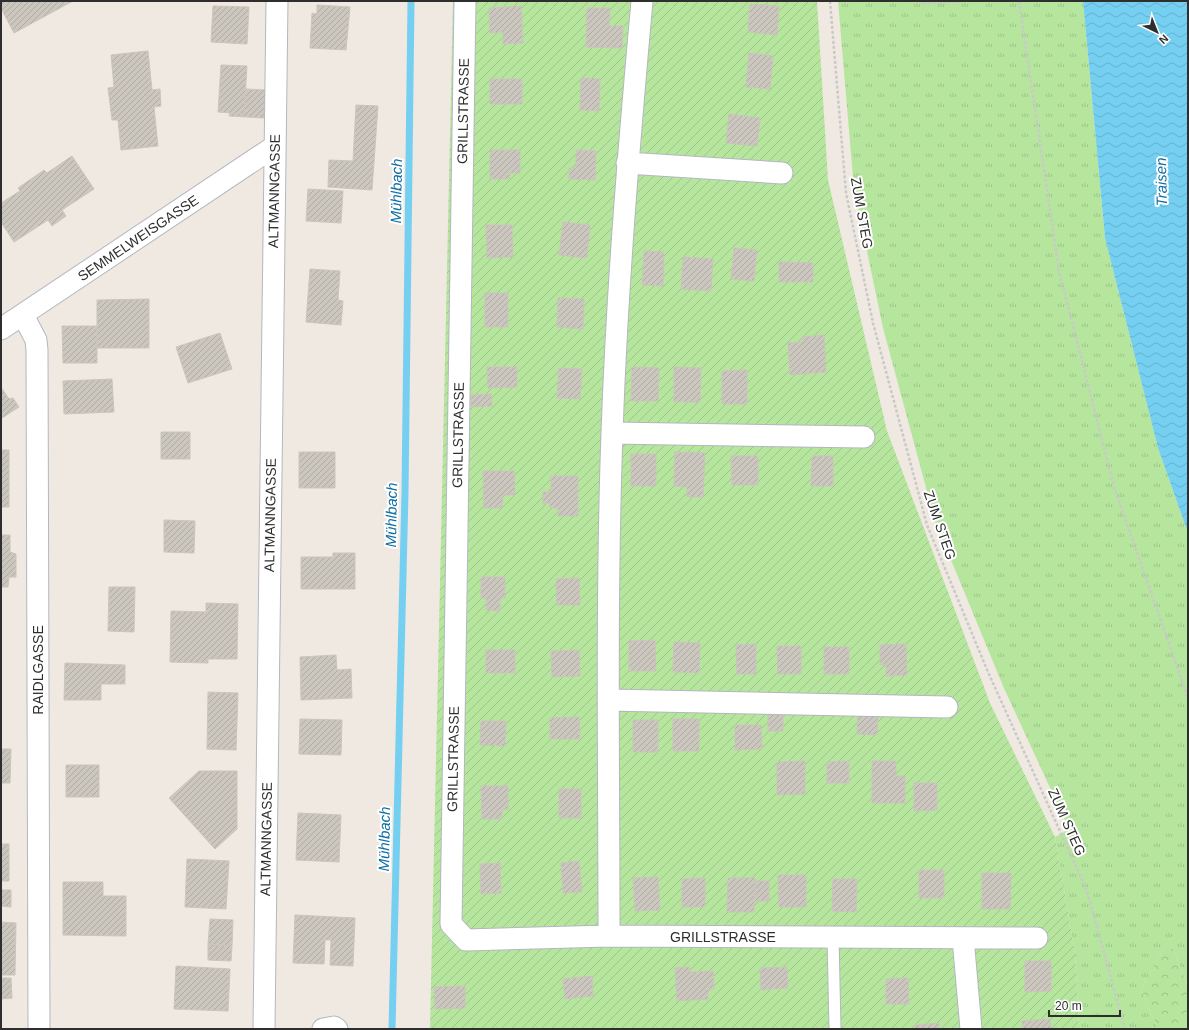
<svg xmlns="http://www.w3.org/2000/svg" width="1189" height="1030" font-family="Arial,sans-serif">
	<defs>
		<pattern id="grass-tufts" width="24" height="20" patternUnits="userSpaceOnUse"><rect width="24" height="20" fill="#b6e59e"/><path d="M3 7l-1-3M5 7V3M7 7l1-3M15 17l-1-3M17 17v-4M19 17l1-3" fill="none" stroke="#9dc588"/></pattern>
		<pattern id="forest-crowns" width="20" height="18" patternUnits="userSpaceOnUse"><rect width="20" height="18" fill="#b6e59e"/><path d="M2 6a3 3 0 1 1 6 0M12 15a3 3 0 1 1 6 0" fill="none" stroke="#9dc588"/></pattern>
		<pattern id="garden-furrows" width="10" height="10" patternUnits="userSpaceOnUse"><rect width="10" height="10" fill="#b6e59e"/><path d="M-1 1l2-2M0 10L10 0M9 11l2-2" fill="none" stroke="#9dc588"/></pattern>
		<pattern id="water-waves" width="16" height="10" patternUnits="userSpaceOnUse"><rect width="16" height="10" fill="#75cff0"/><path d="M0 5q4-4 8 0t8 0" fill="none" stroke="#66b2ce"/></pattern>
		<pattern id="building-hatch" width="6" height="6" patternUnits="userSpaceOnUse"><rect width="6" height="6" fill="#cbc7bf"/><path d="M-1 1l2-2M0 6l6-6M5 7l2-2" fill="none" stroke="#afaba4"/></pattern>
	</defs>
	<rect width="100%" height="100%" fill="#efe9e1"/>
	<!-- grass -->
	<path fill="url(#grass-tufts)" d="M838,1h245l22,237 53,210 30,85v453l-19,-47 -28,50 17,40h-79l-4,-76 -20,-116 14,-8 -66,-143 -68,-165 -52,-193 -29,-139z"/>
	<!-- forest -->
	<path fill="url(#forest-crowns)" d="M1169,939l19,47v43h-30l-17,-40z"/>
	<!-- garden -->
	<path fill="url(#garden-furrows)" d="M453,1h364l11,179 59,251 103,272 65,134 20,116 4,76h-649z"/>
	<!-- water -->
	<path fill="url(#water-waves)" d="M1083,1h105v532l-30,-85 -53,-210z"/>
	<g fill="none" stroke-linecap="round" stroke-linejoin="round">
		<!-- stream -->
		<path stroke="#75cff0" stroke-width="7" d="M392,1029l13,-537 6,-491"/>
	</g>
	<!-- building -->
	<path fill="url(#building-hatch)" stroke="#cbc5ba" d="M1,1h72l-59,32 -13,-25z
		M750,4l29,2 -2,29 -29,-3z
		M317,5l33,2 -4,43 -36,-2 2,-35 5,1z
		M213,6l36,1 -2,37 -36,-2z
		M521,6l2,37 -20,1v-12l-13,1 -1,-25z
		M587,8h23l-1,18h14l-1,22 -36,-1z
		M148,51l4,39 8,-1 1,17 -7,1 4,39 -37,4 -3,-30h-6l-4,-32 6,-1 -3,-32z
		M749,53l24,3 -3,33 -24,-2z
		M221,65l26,1 -3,48 -26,-2z
		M581,78l19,1 -1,32 -19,-1z
		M490,79h32v25h-32z
		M246,89l20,1 -2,28 -35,-2 1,-3 14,1z
		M356,105l22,1 -6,84 -44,-3 1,-27 24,1z
		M729,114l31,4 -3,28 -31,-3z
		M490,150h30v23h-10l-1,6h-19z
		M576,150l20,1 -1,29 -26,-1v-11h7z
		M72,156l22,33 -32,21 4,6 -14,10 -4,-6 -34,22 -13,-20v-19l19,-12 -2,-3 26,-18 3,3z
		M308,189l35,2 -2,32 -35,-2z
		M563,222l27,3 -3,33 -28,-3z
		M486,225h26l1,32 -26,1z
		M734,248l23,2 -3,31 -23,-2z
		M644,251l20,1 -1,34 -21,-1z
		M683,257l30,2 -2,32 -30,-2z
		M779,262l34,1v19h-34z
		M310,269l30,2 -2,29 5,1 -2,24 -35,-3z
		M485,293h23v34h-23z
		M558,298l26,1 -1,30 -26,-2z
		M149,299v49h-52v-48z
		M62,326h35v37h-34z
		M220,333l12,36 -44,14 -12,-36z
		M824,335l2,37 -36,3 -2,-32 15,-1 -1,-5z
		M487,367h30v20l-29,1z
		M632,367l27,1 -1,33h-27z
		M674,367l27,1 -1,34h-26z
		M559,368l23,1 -2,30 -23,-1z
		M747,370v34h-25v-33z
		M112,379l2,33 -50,2 -1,-33z
		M1,387l8,12 4,-1 6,9 -17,11z
		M491,394l1,12 -21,1v-12z
		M161,432h29v27h-29z
		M1,450h8v57h-8z
		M299,452h36v36h-36z
		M675,452l30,1 -2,44h-16v-10l-13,-1z
		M631,454h25v32h-25z
		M731,456h27v29h-26z
		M812,456h21v30h-22z
		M483,471h31l1,24h-12l-1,13h-18z
		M551,476h27v40h-20v-8h-8v-5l-7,1v-12h8z
		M164,520l31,1 -1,32 -30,-1z
		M1,535h9v17l6,2v23h-7l-1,10h-7z
		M333,553h22v36h-54v-32h32z
		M481,577h24v21h-5v13l-14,-1v-12h-5z
		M579,578l1,27h-23l-1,-26z
		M109,587h26l-1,45 -26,-1z
		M206,603l32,1 -1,55h-29v4l-38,-1 1,-51 35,1z
		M655,640l1,31h-27v-30z
		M674,642l26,1 -1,30 -26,-1z
		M756,644v30h-19l-1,-29z
		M906,644l1,31 -21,1v-12l-6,1v-20z
		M777,646h24v28h-23z
		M824,647h25v27h-25z
		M486,650h29v23h-29z
		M579,650l1,26 -28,1 -1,-26z
		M336,655l1,15 14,-1 1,29 -51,2 -1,-43z
		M65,663l60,2v19h-24v16h-37z
		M208,692l30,1 -2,57 -29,-1z
		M768,713h15v18h-15z
		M858,713l20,1 -1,21 -20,-1z
		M579,717l1,22h-30v-21z
		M300,719l42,1 -1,35 -42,-1z
		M673,719h26v32h-26z
		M633,720h25v32h-25z
		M481,721h25l-1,25 -25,-1z
		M735,725h26l1,24 -27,1z
		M1,749h10l-1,34h-9z
		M805,761v33l-28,1v-33z
		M849,761v22h-22v-21z
		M872,761h24v15h9v27h-33z
		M66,765h33v32h-33z
		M199,771h38v58l-22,20 -46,-51z
		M914,783h23v27l-23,1z
		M481,786h27v23l-6,1v9h-20z
		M559,789h22v29h-22z
		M298,813l43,2 -2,47 -43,-2z
		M1,844h8v37h-8z
		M187,859l42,2 -3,48 -41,-2z
		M579,861l3,31 -19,1 -2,-30z
		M500,863l1,30 -20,1 -1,-30z
		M919,870h25v28h-25z
		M982,873h29l-1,36h-28z
		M778,875h28v32h-27z
		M658,877l2,33 -25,1 -2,-33z
		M705,878v29h-23v-28z
		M728,878h27l-1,34h-27z
		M833,879h24l-1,33 -24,-1z
		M755,881h14v20h-14z
		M63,882h40v14h23v40l-63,-1z
		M1,890h10v17l-10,-1z
		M295,915l60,3 -2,48 -23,-1 1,-25h-6l-1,24 -31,-1z
		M210,919l23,1 -1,26 -24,-2z
		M1,922l15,1 -1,52h-14z
		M208,944l24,2 -1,15 -23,-1z
		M1025,961h26v30l-26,1z
		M176,966l54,3 -2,42 -54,-2z
		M689,967l1,5 23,-1 1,18h-6v10l-31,2 -2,-33z
		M787,967l1,21 -27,2 -1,-22z
		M592,976l1,20 -28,3 -2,-20z
		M1,978h10l1,20 -11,1z
		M908,978l1,26h-23v-25z
		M465,986v22l-30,1 -1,-22z
		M1050,1019l1,10h-28l-1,-8z
		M939,1023v6h-24v-4z"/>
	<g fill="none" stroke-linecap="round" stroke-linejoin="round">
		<!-- lane casing -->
		<g stroke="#b4b7c1" stroke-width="13">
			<path id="lane" d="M833,937l2,92"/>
		</g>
		<!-- street casing -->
		<g stroke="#b4b7c1" stroke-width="23">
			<path id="street" d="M465,1l-14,923 15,16 143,-4 428,2
				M627,163l155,10
				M23,315l13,25 1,10 2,679
				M1,329l274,-183
				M612,433l252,4
				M608,700l339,7
				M609,936c0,-168 -3,-336 3,-503 5,-144 17,-288 30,-432
				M963,938l8,91
				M264,1029l13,-1028
				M323,1029l11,-2 3,2"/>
		</g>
		<!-- path -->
		<path stroke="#c9c9c9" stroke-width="2.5" stroke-dasharray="3 2" stroke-linecap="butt" d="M830,1l16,192 27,130 54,202 61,147 99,219 38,138
			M918,1l6,2 45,-2
			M1019,1l40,270 55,216 74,211"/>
		<!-- lane -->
		<use href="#lane" stroke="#fff" stroke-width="11"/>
		<!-- street -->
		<use href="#street" stroke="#fff" stroke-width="21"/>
	</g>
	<g text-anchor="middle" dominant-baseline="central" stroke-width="4" stroke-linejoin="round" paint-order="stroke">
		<!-- street labels -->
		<g font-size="14" fill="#2e2e2e" stroke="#fff">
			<text transform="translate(463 111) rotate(-89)">GRILLSTRASSE</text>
			<text transform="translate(274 191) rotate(-89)">ALTMANNGASSE</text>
			<text transform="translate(862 213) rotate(80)">ZUM STEG</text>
			<text transform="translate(138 238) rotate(-34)">SEMMELWEISGASSE</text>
			<text transform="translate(458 435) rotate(-89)">GRILLSTRASSE</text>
			<text transform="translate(270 515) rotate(-89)">ALTMANNGASSE</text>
			<text transform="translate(940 525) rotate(71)">ZUM STEG</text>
			<text transform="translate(38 670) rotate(-90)">RAIDLGASSE</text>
			<text transform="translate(453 759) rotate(-89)">GRILLSTRASSE</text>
			<text transform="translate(1067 822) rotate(66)">ZUM STEG</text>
			<text transform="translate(266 839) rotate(-89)">ALTMANNGASSE</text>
			<text x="723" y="937">GRILLSTRASSE</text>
		</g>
		<!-- water labels -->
		<g font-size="15" font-style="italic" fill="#0d6fa3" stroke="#fff">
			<text transform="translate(1161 182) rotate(-91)">Traisen</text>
			<text transform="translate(396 191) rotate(-89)">Mühlbach</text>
			<text transform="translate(391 515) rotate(-89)">Mühlbach</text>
			<text transform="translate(384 839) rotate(-89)">Mühlbach</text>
		</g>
	</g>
	<!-- border -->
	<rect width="1189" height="1030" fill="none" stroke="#2e2e2e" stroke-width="4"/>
	<!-- north arrow -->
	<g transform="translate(1157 32) rotate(137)" stroke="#ffffff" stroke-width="3" paint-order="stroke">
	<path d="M0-3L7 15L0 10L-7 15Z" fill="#2e2e2e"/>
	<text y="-6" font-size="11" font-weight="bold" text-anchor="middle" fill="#2e2e2e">N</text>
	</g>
	<!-- scale -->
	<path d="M1049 1010v6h71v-6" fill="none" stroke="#2e2e2e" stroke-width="2"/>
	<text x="1055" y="1010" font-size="12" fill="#2e2e2e" stroke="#ffffff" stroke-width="3" paint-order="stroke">20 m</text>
</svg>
